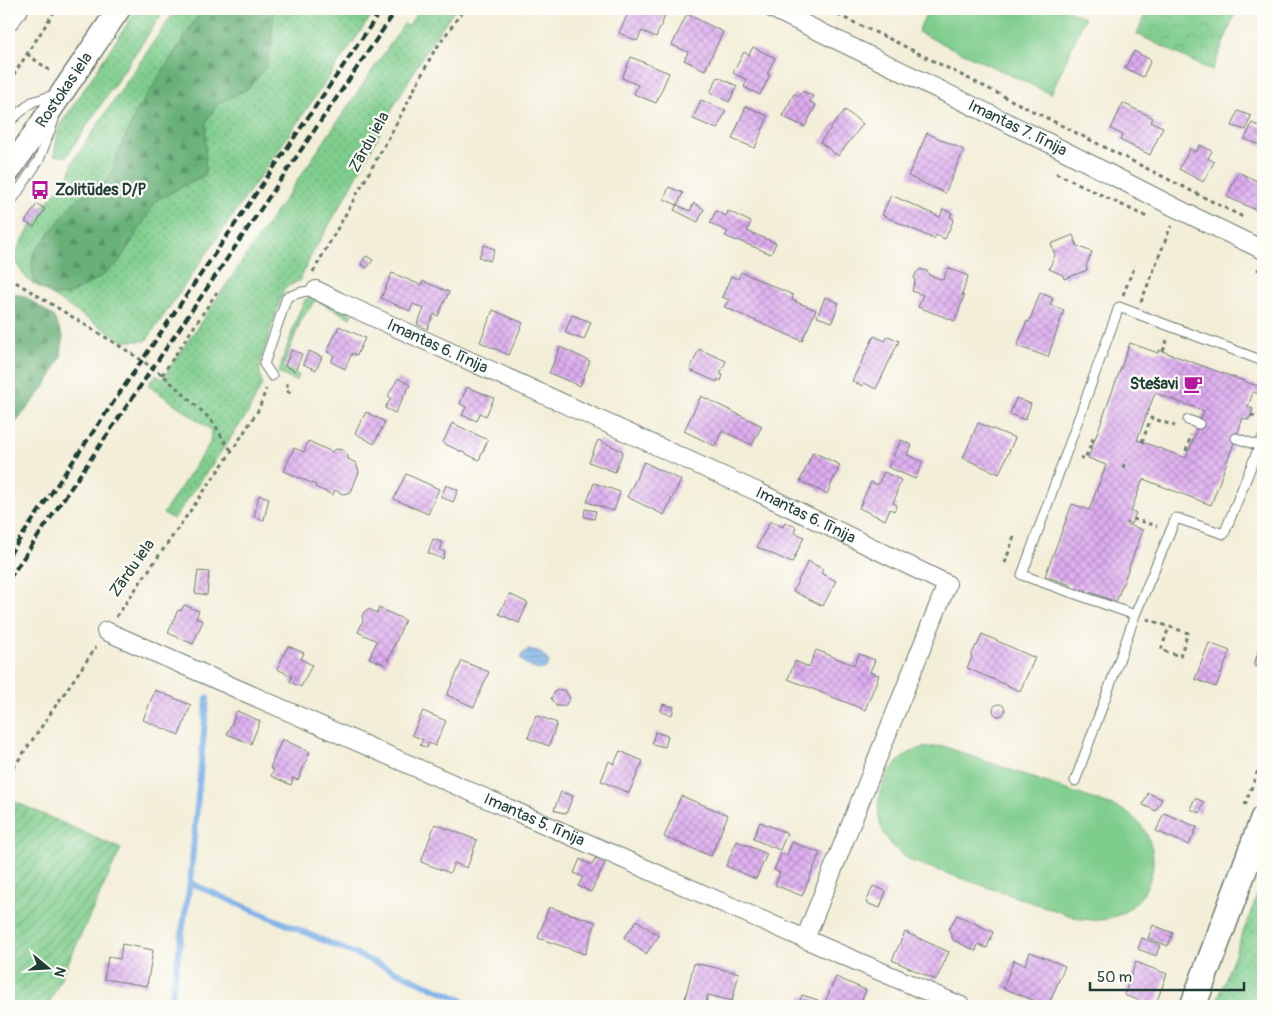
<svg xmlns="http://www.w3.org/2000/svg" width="1272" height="1015" font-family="Pangolin,sans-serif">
	<defs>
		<pattern id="grass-dots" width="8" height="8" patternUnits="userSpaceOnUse" patternTransform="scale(1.25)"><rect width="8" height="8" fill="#7fcd8d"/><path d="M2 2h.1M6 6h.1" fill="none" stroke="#67a874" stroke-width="1.8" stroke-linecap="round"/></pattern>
		<pattern id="forest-firs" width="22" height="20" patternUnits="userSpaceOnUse" patternTransform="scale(1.25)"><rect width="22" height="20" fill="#67b078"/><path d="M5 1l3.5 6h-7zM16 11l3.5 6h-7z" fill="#549063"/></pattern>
		<pattern id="park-crowns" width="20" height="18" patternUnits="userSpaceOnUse" patternTransform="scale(1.25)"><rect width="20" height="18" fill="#7fcd8d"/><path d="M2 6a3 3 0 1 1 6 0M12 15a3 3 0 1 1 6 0" fill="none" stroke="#67a874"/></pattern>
		<pattern id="garden-furrows" width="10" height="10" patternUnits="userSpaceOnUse" patternTransform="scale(1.25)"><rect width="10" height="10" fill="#7fcd8d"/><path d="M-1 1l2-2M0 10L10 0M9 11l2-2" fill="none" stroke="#67a874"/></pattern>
		<pattern id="water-rules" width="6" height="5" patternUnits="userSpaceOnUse" patternTransform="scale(1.25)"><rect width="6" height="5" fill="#7aafe7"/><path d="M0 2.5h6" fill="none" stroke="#6390bc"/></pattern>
		<pattern id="building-cross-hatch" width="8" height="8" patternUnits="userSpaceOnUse" patternTransform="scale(1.25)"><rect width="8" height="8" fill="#deadf0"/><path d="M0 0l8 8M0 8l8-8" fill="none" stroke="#b38ec3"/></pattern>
	</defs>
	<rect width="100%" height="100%" fill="#fdfcf7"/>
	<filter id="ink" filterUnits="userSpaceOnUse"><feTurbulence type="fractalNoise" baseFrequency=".02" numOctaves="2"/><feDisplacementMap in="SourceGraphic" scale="10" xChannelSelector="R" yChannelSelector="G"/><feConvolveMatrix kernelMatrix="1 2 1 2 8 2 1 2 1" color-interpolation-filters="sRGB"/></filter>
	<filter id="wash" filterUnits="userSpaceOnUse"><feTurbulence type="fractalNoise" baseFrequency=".0096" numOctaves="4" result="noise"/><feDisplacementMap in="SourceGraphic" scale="20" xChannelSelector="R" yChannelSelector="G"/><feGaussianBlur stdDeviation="1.12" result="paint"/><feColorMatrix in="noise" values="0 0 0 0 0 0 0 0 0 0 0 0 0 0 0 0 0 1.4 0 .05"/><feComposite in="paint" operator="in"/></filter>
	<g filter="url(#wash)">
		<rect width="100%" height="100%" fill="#f3eed8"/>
		<!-- grass -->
		<path fill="url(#grass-dots)" stroke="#4f8560" d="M137,9h28l-99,148 -12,-2 5,-28z
			M176,9h200l-230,332h-23l-21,-13 -74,-48 -11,-15 -4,-8 18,-31 3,1 8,-19 27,-32 4,-15z
			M420,9h35l-25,35 -35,60 -45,85 -39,67 -12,25 -15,7 -25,78 3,18 -14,29 -74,106 -11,-5 47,-71 1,-13 -63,-45 8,-10 6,4 2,-3 240,-352 4,2z
			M313,295l39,19 -2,4 -34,-18 -15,20 -18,47 16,8 -3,6 -18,-8 21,-61 6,-12z
			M1263,880v126h-48z"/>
		<!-- forest -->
		<path fill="url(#forest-firs)" stroke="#437656" d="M205,9h69l-2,22v14l-6,21 -17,22 -32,16 -11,18 -1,53 -48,25 -38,62 -17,14 -35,20 -14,-1 -18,-12c-3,-11 -5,-19 -1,-30l36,-46 9,-9 30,-18 5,-13 4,-14 19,-42 59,-92z
			M9,293l15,3 29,20 10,20 -2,21 -14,27 -38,47z"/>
		<!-- park -->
		<path fill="url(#park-crowns)" stroke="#4f8560" d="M1147,9h90l-25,62 -75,-37z"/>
		<!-- garden -->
		<path fill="url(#garden-furrows)" stroke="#4f8560" d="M9,799l112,50 -73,157h-24l-15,-6z"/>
		<!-- pitch -->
		<path fill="#7fcd8d" stroke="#4f8560" d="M928,9h138l19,9 -34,76 -133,-62z
			M943,746l178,63c10,6 19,13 25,24 20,37 -5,83 -46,87 -6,1 -13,-1 -20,-1l-169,-58c-9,-6 -17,-12 -23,-21 -21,-30 -7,-73 25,-89 9,-4 20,-4 30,-5z"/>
		<!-- water -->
		<path fill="url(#water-rules)" stroke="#4c768e" d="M528,650c10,0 15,3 21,12 -5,15 -21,5 -29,-3l2,-5z"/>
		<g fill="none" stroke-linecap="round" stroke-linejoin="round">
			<!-- stream -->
			<path stroke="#7aafe7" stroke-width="6" d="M190,883l272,117
				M170,1006l20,-123 17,-185"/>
		</g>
		<g id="blocks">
			<!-- building -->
			<path fill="url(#building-cross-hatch)" fill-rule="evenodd" d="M630,9h38l-12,28 -14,-6 -5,10 -18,-8z
				M687,14l36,18 -18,38 -21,-10 4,-8 -16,-7z
				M753,47l22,11 -8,16 3,1 -10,20 -16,-8 3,-7 -14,-7 11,-21 5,3z
				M1134,51l17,9 -8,17 -18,-9z
				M631,57l38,16 -13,30 -22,-9 4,-9 -16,-7z
				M718,77l19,9 -8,16 -19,-10z
				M802,91l11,5 -3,6 6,3 -11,22 -23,-11 12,-22 5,2z
				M701,100l25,11 -9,18 -24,-10z
				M1123,103l30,15 -2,4 12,5 -13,28 -30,-15 3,-5 -12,-6z
				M746,106l22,10 -13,32 -23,-9z
				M845,110l18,14 -25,32 -18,-14z
				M1238,111l13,5 -5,14 -14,-4z
				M1252,123l11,5v18l-18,-7z
				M927,133l37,17 -19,43 -37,-17z
				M1200,145l12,6 -4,7 6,4 -11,20 -24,-13 11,-20 6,3z
				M1238,172l21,10 4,-10v41l-36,-16z
				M669,187l14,6 -6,12 -13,-6z
				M891,195l49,22 3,-8 9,4 -2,4 4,2 -9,20 -9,-4 -2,4 -52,-24z
				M694,203l10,6 -6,13 -24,-12 3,-5 13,6z
				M37,204l8,5 -11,18 -9,-5z
				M716,211l10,5 2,-5 23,11 -4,9 29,12 -5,11 -34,-14v1l-12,-5 3,-4 -18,-9z
				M1073,235l4,11 15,6 -6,14 1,4 -23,9 -1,-4 -14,-6 6,-14 -4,-11z
				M484,245l11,4 -5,12 -11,-4z
				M366,256l7,4 -6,8 -6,-4z
				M948,268l20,8 -6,19 2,1 -9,25 -37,-14 5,-12 -11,-4 3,-9 -1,-4 2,-5 4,-4 7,2 2,4 14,5z
				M741,272l52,23 -1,5 24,10 -14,31 -78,-34 5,-7 -7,-3 9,-21 7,3z
				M392,273l29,12 2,-4 26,11 -11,24 -4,-2 -7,15 -10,-5 7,-15 -11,-5 -3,7 -29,-13z
				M1040,293l13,5 -3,7 14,5 -16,47 -31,-11 10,-25 2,1z
				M825,297l14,6 -7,19 -15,-5z
				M493,310l30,13 -14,32 -29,-13z
				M572,315l19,7 -7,18 -19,-7z
				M339,326l26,12 -8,17 -5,-2 -7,16 -14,-7 3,-7 -7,-3z
				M874,336l11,5 3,-5 11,5 -23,48 -12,-6 -1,3 -11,-5z
				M1130,343l28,10 1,-3 104,38v3l-1,4 -9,-3 -5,15 5,2 -2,6 -3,5 -5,-2 -32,87 -68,-26 -12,32 5,2 -5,11 -4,-2 -1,2 17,6 -27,72 -34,-13 -2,5 -11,-4 2,-5 -26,-9 27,-72 17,6 17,-45 -18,-7zM1155,393l49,18 -18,47 -49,-18z
				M560,347l30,14 -10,25 -31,-13z
				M699,349l27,12 -6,13 3,1 -2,6 -3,-2 -1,3 -27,-12z
				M291,350l11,4 -7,17 -10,-5z
				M309,351l13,6 -6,13 -13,-6z
				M398,378l12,7 -15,28 -10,-5 6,-10 -3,-2z
				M467,387l27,11 -8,18 -6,-3 -3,8 -15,-6 4,-8 -6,-3z
				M701,396l61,30 -10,19 -30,-14 -7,15 -31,-15z
				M1016,398l15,6 -6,16 -15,-6z
				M366,412l19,10 -11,22 -19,-11z
				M452,423l36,17 -9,20 -36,-17z
				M978,423l37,15 -16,36 -36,-16z
				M598,440l25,11 -8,21 -26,-10z
				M901,440l11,5 -5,10 16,7 -8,17 -27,-12z
				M308,441l24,11 3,-3 8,1 5,6v3l8,4 3,9 -8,20 -8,2 -8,-4 -2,5 -18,-8 1,-2 -32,-14 10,-23 10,4z
				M813,452l27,13 -13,29 -27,-13z
				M644,462l37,18 -17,35 -37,-18z
				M884,472l17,8 -5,13 1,1 -4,9 4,2 -3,6 -4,-2 -5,11 -26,-12 12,-26 7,3z
				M406,474l33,15 -11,25 -34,-15z
				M594,483l26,9 -6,19 -27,-9z
				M446,485l12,5 -5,12 -12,-5z
				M259,495l10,3 -5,22 -10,-3z
				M585,509l11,2 -2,8 -10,-2z
				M770,521l13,6 2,-5 11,5 -2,5 10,5 -12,26 -35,-16z
				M433,539l10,4 -3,7 5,2 -2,7 -15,-6z
				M808,561l15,8 -2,4 15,8 -13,25 -30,-15z
				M198,571l11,1 -2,23 -12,-2z
				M509,594l19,9 -9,20 -20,-9z
				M184,605l15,6 -3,7 7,3 -10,23 -25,-11 10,-23 3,1z
				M379,608l26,12 -19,45 -17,-7 8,-17 -19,-9 5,-11 -1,-5 2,-4 4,-3 9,4z
				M982,634l53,24 -15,33 -53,-23 5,-11 -1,-1 5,-11 1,1z
				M1263,638v30l-9,-3z
				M1209,643l21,8 -14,36 -21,-8z
				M288,646l16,7 -3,6 11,6 -11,22 -11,-5 2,-6 -15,-7z
				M816,650l38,15 5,-11 16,6 -5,12 9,3 -14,35 -77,-31 7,-18 14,6z
				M462,661l27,11 -15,35 -27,-12z
				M155,690l36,15 -12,30 -36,-15z
				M556,690h9l5,8 -5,8h-9l-5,-8z
				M993 710a6 6 0 1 1 12 0a6 6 0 1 1-12 0Z
				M663,704l11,3 -2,8 -11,-3z
				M237,711l23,10 -9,23 -24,-10z
				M423,711l23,10 -11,25 -6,-3 -2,5 -7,-3 3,-5 -11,-5z
				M536,715l21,8 -8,23 -21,-8z
				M655,732l13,4 -3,11 -13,-3z
				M282,739l28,13 -12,28 -5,-2 -2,7 -20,-9 3,-6 -4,-2z
				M620,751l23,10 -14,32 -28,-12 8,-20 5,3z
				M561,792l12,4 -7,18 -12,-4z
				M1148,793l14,6 -6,12 -13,-6z
				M681,796l47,19 -17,41 -47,-19z
				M1195,798l9,4 -4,11 -10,-4z
				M1164,813l33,14 -8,18 -33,-14z
				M760,822l27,11 -7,17 -27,-11z
				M435,824l42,16 -10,28 -13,-5 -4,10 -29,-11z
				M737,841l30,13 -11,25 -30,-13z
				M792,842l28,11 -18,43 -27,-11 5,-12 -6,-3 7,-17 6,2z
				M595,858l10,5 -14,29 -13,-6 5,-9 -9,-4 6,-14 12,6z
				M873,886l13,5 -6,17 -14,-5z
				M549,907l47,15 -11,32 -47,-16z
				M957,915l36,17 -6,16 -9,-4 -2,7 -23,-11 -4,-11z
				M637,920l22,16 -13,18 -22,-16z
				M1153,925l20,8 -5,13 -20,-8z
				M905,932l44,20 -13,28 -44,-20z
				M1142,938l18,7 -4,11 -18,-7z
				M122,944l31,6 -6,36 -43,-7 4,-22 12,2z
				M1030,952l35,14 -17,40 -45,-18 11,-28 11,5z
				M1136,962l31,12 -12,32 -31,-11z
				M694,963l45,10 -7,28 -24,-6 -3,11h-8l-13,-3z
				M836,977l30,13 -7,16h-6l-11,-5 -2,5h-11l-5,-2z
				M802,995l16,5 -2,6h-16l-1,-3z"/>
		</g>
	</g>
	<g filter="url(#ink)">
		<use href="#blocks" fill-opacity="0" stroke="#697b6d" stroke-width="1"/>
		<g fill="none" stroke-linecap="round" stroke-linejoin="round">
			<!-- service casing -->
			<g stroke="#697b6d" stroke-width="11">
				<path id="service" d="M9,122l23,-20 25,-8
					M9,205l30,-45 15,-40
					M1263,361l-144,-54 -97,268 113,40 41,-97 48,16 39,-97
					M272,376l-8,-12 23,-67 15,-5 14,-2
					M1188,420l11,4
					M1236,438l24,8
					M1075,781l46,-126 14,-40"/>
			</g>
			<!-- minor casing -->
			<g stroke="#697b6d" stroke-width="20">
				<g id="minor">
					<path id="s1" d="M773,9l274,133 131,67 85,41"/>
					<path d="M9,22l10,-13"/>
					<path id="s2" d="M316,290l22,11 420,191 189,92 -142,355"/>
					<path id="s3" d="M106,631l699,308 156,67"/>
				</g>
			</g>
			<!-- tertiary casing -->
			<g stroke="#697b6d" stroke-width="25">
				<g id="tertiary">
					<path id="s4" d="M9,171l110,-162"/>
				</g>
			</g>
			<!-- secondary casing -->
			<g stroke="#697b6d" stroke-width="28">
				<path id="secondary" d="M1193,1006l70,-187"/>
			</g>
			<!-- path -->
			<path stroke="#697b6d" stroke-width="3" stroke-dasharray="4 4" stroke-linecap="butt" d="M824,13l3,-3 67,31 349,176
				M27,54l25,18
				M9,82l47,-73
				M1056,173l91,44
				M1257,269l6,3
				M313,272l79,-140 41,-79 31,-44
				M9,278l122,75 33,23 44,41 7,8 11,19 6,7
				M1123,295l12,-30
				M1141,302l30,-76
				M1163,351l4,-11
				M162,375l55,-83
				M287,383v8l4,2
				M1251,415l12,4
				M1142,442l9,-24 24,8
				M1186,451l5,-16
				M1080,457l5,2 9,-23 2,1
				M1123,468l3,-8
				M1133,519l24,7
				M1005,563l9,-27
				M116,617l116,-166 27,-42 7,-20
				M1147,619l41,14 -8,23 -19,-6 8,-23
				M9,774l87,-127
				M1245,805l18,-48"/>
			<!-- service -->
			<use href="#service" stroke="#fff" stroke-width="9"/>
			<!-- minor -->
			<use href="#minor" stroke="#fff" stroke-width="18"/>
			<!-- tertiary -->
			<use href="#tertiary" stroke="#fff" stroke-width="22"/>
			<!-- secondary -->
			<use href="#secondary" stroke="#fff" stroke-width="25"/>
			<!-- rail -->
			<path stroke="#1f3d34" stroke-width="4" stroke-dasharray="8 4" stroke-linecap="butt" d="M9,555l373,-546
				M9,579l388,-570"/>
		</g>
	</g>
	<!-- icons -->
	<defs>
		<g id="bus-bare" transform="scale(1.5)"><path d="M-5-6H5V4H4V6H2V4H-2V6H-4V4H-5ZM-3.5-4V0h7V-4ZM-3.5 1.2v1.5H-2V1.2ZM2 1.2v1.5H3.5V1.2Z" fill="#b5179e" stroke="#fdfcf7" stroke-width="2.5" paint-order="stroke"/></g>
		<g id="cafe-bare" transform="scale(1.5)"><path d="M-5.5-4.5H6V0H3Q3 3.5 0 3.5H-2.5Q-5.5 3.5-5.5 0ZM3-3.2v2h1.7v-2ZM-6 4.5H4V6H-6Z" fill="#b5179e" stroke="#fdfcf7" stroke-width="2.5" paint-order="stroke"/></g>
	</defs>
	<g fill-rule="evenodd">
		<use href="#bus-bare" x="40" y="190"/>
		<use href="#cafe-bare" x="1193" y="384"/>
	</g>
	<g text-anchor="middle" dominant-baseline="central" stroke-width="4.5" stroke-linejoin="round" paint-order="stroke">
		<!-- street labels -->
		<g font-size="16" fill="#1f3d34" stroke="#fdfcf7">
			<text stroke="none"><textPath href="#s4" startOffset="98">Rostokas iela</textPath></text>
			<text stroke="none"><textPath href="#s1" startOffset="272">Imantas 7. līnija</textPath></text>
			<text transform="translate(369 142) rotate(-61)">Zārdu iela</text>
			<text stroke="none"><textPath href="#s2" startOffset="134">Imantas 6. līnija</textPath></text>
			<text stroke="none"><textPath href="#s2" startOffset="539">Imantas 6. līnija</textPath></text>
			<text transform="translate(132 568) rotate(-55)">Zārdu iela</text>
			<text stroke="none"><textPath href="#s3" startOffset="468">Imantas 5. līnija</textPath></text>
		</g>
		<!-- poi labels -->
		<g font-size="16" font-weight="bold" fill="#1f3d34" stroke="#fdfcf7" text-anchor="start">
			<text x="55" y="190">Zolitūdes D/P</text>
			<text x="1178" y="384" text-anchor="end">Stešavi</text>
		</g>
	</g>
	<!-- margin -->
	<rect width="1272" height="1015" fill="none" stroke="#fdfcf7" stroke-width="30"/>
	<!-- north arrow -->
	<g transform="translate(48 968) rotate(108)" stroke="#fdfcf7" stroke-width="4" paint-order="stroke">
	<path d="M0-4L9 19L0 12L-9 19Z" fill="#1f3d34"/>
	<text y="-8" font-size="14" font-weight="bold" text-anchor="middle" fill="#1f3d34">N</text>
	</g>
	<!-- scale -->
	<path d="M1090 982v8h154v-8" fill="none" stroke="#1f3d34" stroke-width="2.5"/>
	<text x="1097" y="982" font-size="15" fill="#1f3d34" stroke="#fdfcf7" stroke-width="4" paint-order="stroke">50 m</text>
</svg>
